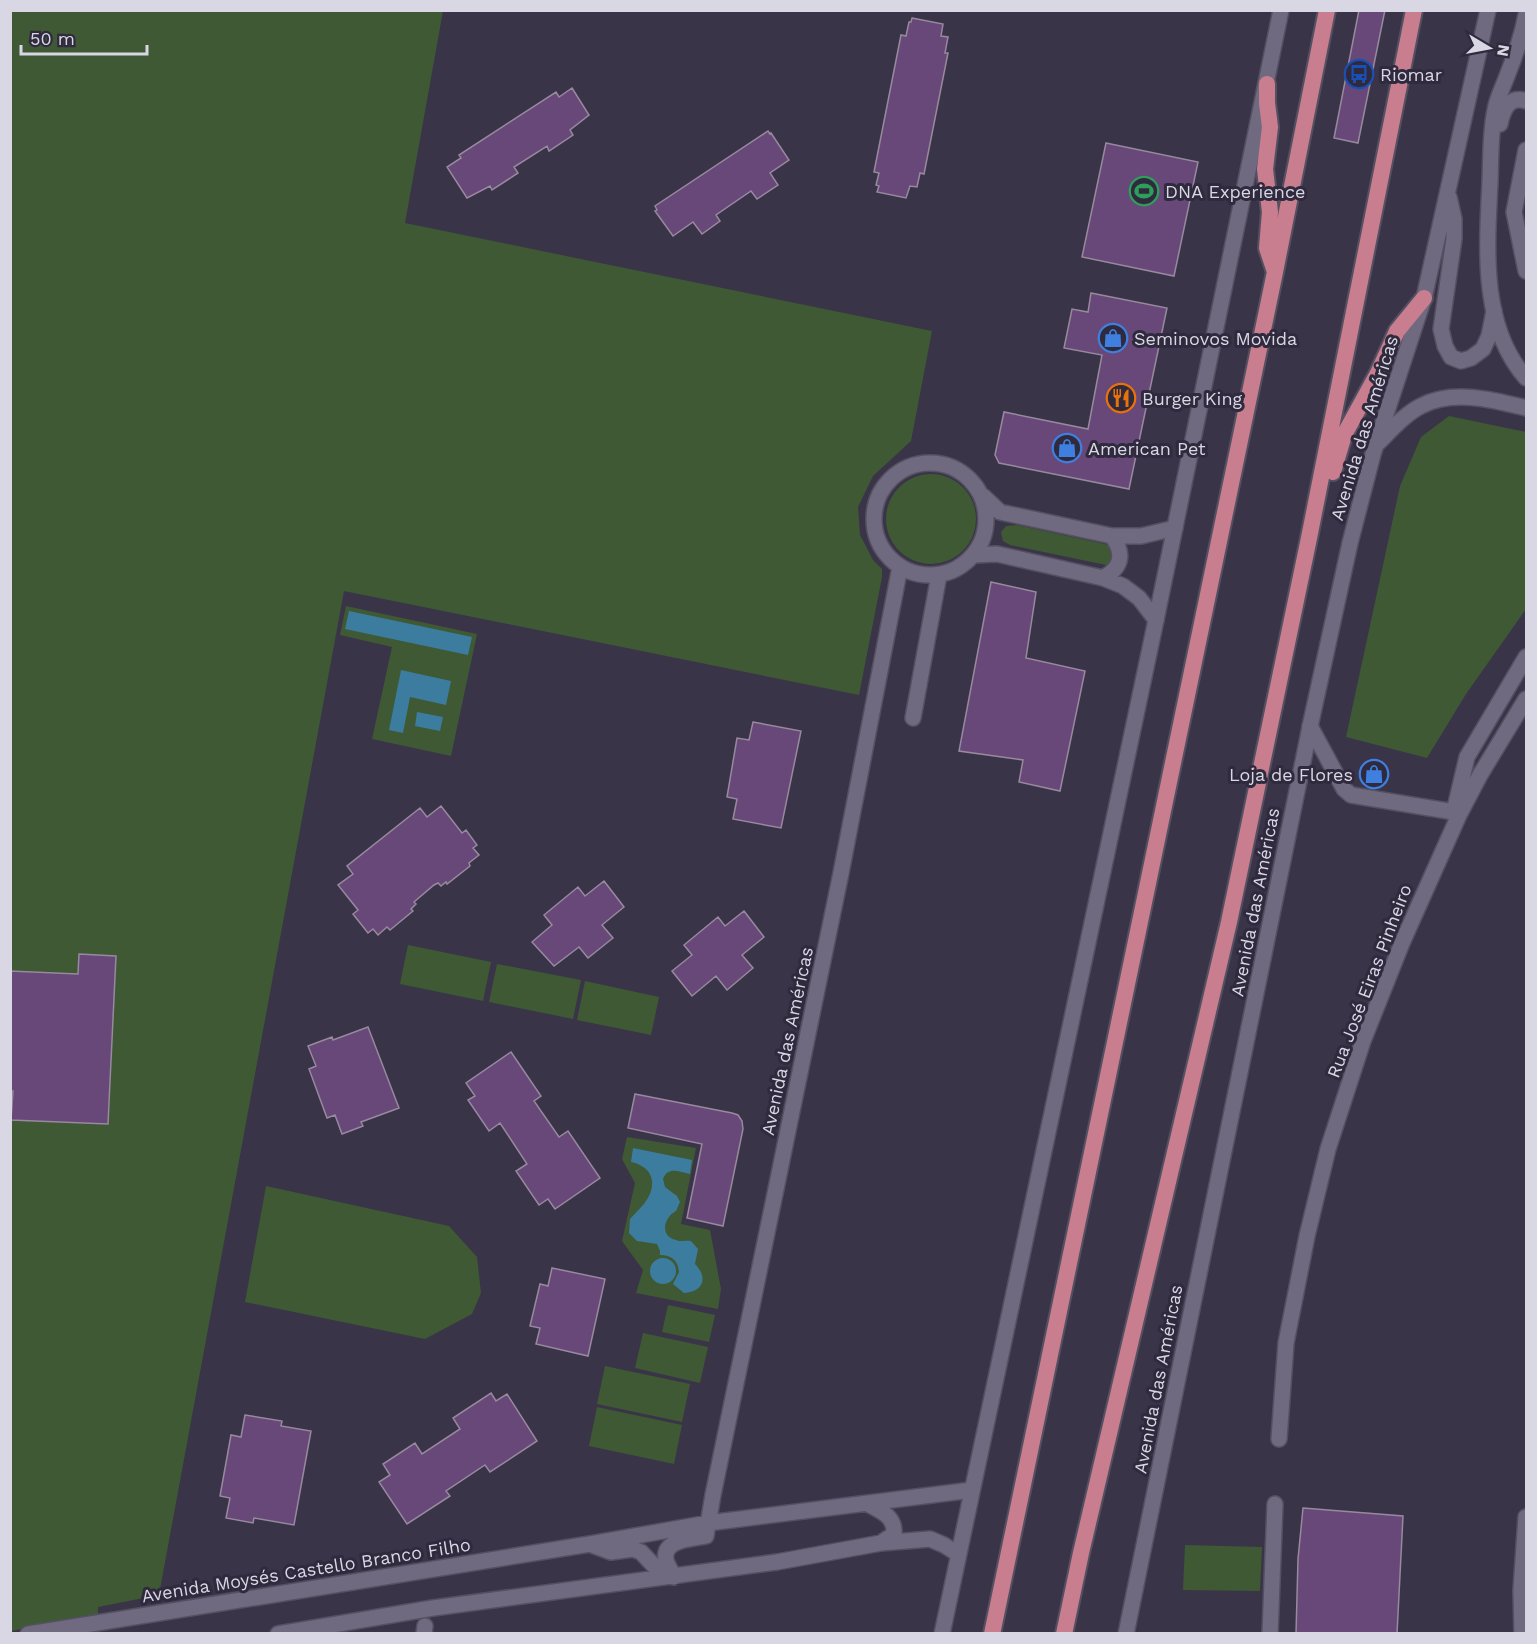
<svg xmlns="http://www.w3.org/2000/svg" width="1537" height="1644" font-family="'Work Sans',sans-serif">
	<rect width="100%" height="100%" fill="#3a3448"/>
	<!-- green -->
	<path fill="#3e5934" d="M10,11h433l-38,212 527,108 -21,110 -38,35 -15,31 2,28 13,25 9,9v8l-23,118 -515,-104 -185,1004 -61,12v8l-87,16z
		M1449,416l77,16v177l-60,85 -39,64 -81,-21 54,-251 21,-49z
		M886 519a45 45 0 1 1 90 0a45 45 0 1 1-90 0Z
		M1016,525l93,20 6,4 -2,13 -7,3 -96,-20 -7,-4 -2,-9 5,-6z
		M346,606l131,28 -26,122 -79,-17 20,-92 -52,-12z
		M408,945l83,17 -8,39 -83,-17z
		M497,964l84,16 -8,39 -84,-17z
		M585,981l74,16 -8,38 -74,-15z
		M627,1137l69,11 -15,76 29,6 11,59 -3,20 -82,-16 7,-23 -21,-29 13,-58 -13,-24z
		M266,1186l183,40 28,31 4,36 -9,21 -47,25 -180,-37z
		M668,1305l47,10 -6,27 -47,-10z
		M643,1333l65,14 -8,36 -65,-15z
		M605,1366l85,18 -8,38 -85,-18z
		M597,1407l85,18 -8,39 -85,-18z
		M1185,1545l77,2 -2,44 -77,-1z"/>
	<!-- water -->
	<path fill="#3c7c9f" d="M349,611l123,26 -4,18 -123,-26z
		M401,670l50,11 -5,24 -36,-8 -7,36 -14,-3z
		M417,712l26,5 -3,14 -25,-5z
		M633,1148l59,12 -2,14c-11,-2 -22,-8 -27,5l2,8 12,9 3,6 -4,9c-12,6 -17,25 0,29 4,2 10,0 15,1l7,8 -3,15c13,13 9,28 -11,29l-11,-9 6,-12c-1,-12 -8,-17 -19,-17v-4l-3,-7 -20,-3 -8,-8 1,-14c4,-5 9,-9 13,-14 15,-18 12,-38 -12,-43z
		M650 1271a13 13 0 1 1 26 0a13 13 0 1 1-26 0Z"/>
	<!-- building -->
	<path fill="#684878" stroke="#97899e" stroke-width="1.5" d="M1359,10h26l-27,133 -24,-5z
		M912,18l31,6 -2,12 7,1 -3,16h3l-24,121 -4,-1 -3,14 -7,-1 -4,12 -29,-6 2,-6 -3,-1 3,-12 -5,-1 27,-137 5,1 3,-14h2z
		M572,88l17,27 -19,15 3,5 -24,16 -2,-5 -33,21 4,6 -26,17 -2,-4 -23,12 -20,-31 14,-9 -2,-3 97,-63 3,5z
		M768,131l2,3 1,-1 18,27 -19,13 8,12 -21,14 -6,-8 -35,24 4,6 -18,13 -9,-12 -20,14 -18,-25 2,-1 -2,-4z
		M1106,143l92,19 -24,114 -92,-19z
		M1091,293l76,15 -38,181 -130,-26 -4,-8 9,-43 84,17 14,-74 -38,-7 8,-39 16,3z
		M991,582l45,10 -10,66 59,13 -25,120 -41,-9 4,-22 -64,-9z
		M753,722l48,9 -20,97 -48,-9 4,-20 -10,-2 10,-59 12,2z
		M441,806l21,27 4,-3 11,15 -4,3 6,7 -10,8 1,3 -23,18 -1,-2 -5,4 -3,-3 -4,2 -20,17 2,2 -5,5 2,2 -23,19 -3,-3 -9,8 -5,-6 -5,4 -15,-19 5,-4 -20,-25 15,-11 -6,-8 73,-58 7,9z
		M604,881l20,26 -22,18 11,13 -25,20 -9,-11 -25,19 -22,-24 20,-17 -8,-10 34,-28 7,9z
		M744,911l20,26 -22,18 11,13 -26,22 -11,-14 -24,20 -20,-25 20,-16 -8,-10 34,-28 7,9z
		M79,954l37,2 -8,168 -97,-4 2,-29h-3v-120l68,3z
		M368,1027l31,81 -38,14 2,4 -21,8 -7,-19 -8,3 -18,-49 7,-3 -8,-20 24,-9 1,3z
		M511,1052l30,44 -7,5 25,36 9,-6 32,47 -45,31 -7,-10 -9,6 -23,-34 11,-7 -27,-41 -11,8 -21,-31 7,-4 -9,-13z
		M635,1094l97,19 6,2 4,6 1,8 -20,97 -36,-8 15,-74 -74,-16z
		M552,1268l53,11 -17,77 -52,-12 4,-16 -10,-2 10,-42 8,2z
		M491,1393l5,8 11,-7 30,47 -47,31 -5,-7 -39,26 4,5 -43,28 -28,-42 11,-7 -7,-11 32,-21 7,11 38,-25 -7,-11z
		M245,1415l37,6 -1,5 30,5 -17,94 -40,-7 -1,5 -27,-5 4,-20 -10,-2 11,-61 10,2z
		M1303,1508l100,8 -6,118h-101l2,-75z"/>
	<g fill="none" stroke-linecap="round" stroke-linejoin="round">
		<!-- minor casing -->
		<g stroke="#555061" stroke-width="18">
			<path id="minor" d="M1526,15c-4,21 -11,41 -19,61 -4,11 -10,22 -12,34 -5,24 -4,48 -5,72 -3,65 -10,144 36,196
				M1500,124c3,-15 10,-29 26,-23
				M1526,150l-12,62 12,59
				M874 519a56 56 0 1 1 112 0a56 56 0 1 1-112 0Z
				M983,496l17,16 112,24h29l34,-8
				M974,555l23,-1 106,24 20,8 16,12 17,22
				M1103,578c20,-11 21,-25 9,-42
				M913,718l26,-143
				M1310,726l34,63 7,6 103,17 5,3
				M1454,812l13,-55 59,-100
				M1279,1439l7,-96 21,-107 21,-87 35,-108 39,-98 57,-128 21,-40 46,-76
				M868,1504c14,8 27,12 26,30l-13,9
				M592,1545l19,7 22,-3 8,3 16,17 17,8
				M674,1577c-2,-5 -7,-12 -8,-17 -4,-21 27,-21 40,-24l7,-41 128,-622 59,-306
				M28,1634l562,-90 118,-21 264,-33
				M278,1634l155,-26 344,-46 104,-19 49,-4 14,6 14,9
				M424,1634l1,-8
				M1270,1634l5,-130
				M1522,1634l-1,-44 5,-73"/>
		</g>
		<!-- secondary casing -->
		<g stroke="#555061" stroke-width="18">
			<path id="secondary" d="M1449,197l5,22v20l-13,90 4,17 6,11 10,4 10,-3 12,-9 6,-13 5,-25
				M1378,443c13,-13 27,-29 43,-37 32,-17 73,-6 105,2
				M942,1634l214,-1014 125,-610
				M1126,1634l185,-912 39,-179 23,-89 51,-156 64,-288"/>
		</g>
		<!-- trunk casing -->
		<g stroke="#555061" stroke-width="20">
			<path id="trunk" d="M1267,84v19l3,24 -5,42 5,43 -3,36 8,24
				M1333,472l11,-37 34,-62 19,-42 27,-33
				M992,1634l283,-1362 52,-262
				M1064,1634l17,-81 148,-631 80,-384 105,-528"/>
		</g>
		<!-- minor -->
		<use href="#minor" stroke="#706a81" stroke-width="15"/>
		<!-- secondary -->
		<use href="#secondary" stroke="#706a81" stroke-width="15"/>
		<!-- trunk -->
		<use href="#trunk" stroke="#c87e8e" stroke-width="16"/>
	</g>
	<!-- icons -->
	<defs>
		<g id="bus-ring" transform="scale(1.5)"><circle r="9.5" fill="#2f2a3e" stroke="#1a4fb4" stroke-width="1.5"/><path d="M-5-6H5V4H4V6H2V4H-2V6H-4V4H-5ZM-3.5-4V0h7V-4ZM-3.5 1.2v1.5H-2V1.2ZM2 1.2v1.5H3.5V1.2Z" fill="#1a4fb4"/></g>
		<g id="stadium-ring" transform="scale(1.5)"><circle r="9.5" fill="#2f2a3e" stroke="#2e9e5b" stroke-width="1.5"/><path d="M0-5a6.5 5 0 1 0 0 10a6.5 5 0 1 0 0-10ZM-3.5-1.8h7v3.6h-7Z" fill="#2e9e5b"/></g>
		<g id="shop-ring" transform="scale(1.5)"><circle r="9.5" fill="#2f2a3e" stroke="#3f7fe0" stroke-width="1.5"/><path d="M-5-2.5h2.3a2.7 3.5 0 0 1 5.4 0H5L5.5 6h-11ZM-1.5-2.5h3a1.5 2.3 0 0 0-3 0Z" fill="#3f7fe0"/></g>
		<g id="restaurant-ring" transform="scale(1.5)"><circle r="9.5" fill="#2f2a3e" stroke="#e8710a" stroke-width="1.5"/><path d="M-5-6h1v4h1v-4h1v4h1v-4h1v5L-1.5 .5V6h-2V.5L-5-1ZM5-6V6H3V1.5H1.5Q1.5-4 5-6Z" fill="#e8710a"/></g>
	</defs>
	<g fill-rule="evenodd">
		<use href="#bus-ring" x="1359" y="74"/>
		<use href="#stadium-ring" x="1144" y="191"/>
		<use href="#shop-ring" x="1113" y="338"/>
		<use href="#restaurant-ring" x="1121" y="398"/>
		<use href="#shop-ring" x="1067" y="448"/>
		<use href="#shop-ring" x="1374" y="774"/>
	</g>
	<g text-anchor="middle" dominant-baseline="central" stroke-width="6" stroke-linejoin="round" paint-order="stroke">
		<!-- poi labels -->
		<g font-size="18" fill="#dad7e4" stroke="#2f2a3e" text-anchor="start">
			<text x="1380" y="74">Riomar</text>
			<text x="1165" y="191">DNA Experience</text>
			<text x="1134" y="338">Seminovos Movida</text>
			<text x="1142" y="398">Burger King</text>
			<text x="1088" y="448">American Pet</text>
			<text x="1353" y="774" text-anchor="end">Loja de Flores</text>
		</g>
		<!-- street labels -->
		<g font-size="18" fill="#dad7e4" stroke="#2f2a3e">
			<text transform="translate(1364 428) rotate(-73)">Avenida das Américas</text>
			<text transform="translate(1255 902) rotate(-79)">Avenida das Américas</text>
			<text transform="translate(1369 981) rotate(-69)">Rua José Eiras Pinheiro</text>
			<text transform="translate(787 1041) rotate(-78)">Avenida das Américas</text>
			<text transform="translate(1158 1379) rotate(-79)">Avenida das Américas</text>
			<text transform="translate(306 1570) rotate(-9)">Avenida Moysés Castello Branco Filho</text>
		</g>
	</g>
	<!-- border -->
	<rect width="1537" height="1644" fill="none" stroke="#dad7e4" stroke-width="24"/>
	<!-- north arrow -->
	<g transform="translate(1489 48) rotate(100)" stroke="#2f2a3e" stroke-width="4.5" paint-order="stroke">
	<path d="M0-4.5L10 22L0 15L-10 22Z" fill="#dad7e4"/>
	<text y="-9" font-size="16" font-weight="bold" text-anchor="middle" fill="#dad7e4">N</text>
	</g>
	<!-- scale -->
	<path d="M21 45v9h126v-9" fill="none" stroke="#dad7e4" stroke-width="3"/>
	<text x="30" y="45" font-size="18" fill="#dad7e4" stroke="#2f2a3e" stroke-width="4.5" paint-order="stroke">50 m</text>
</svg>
